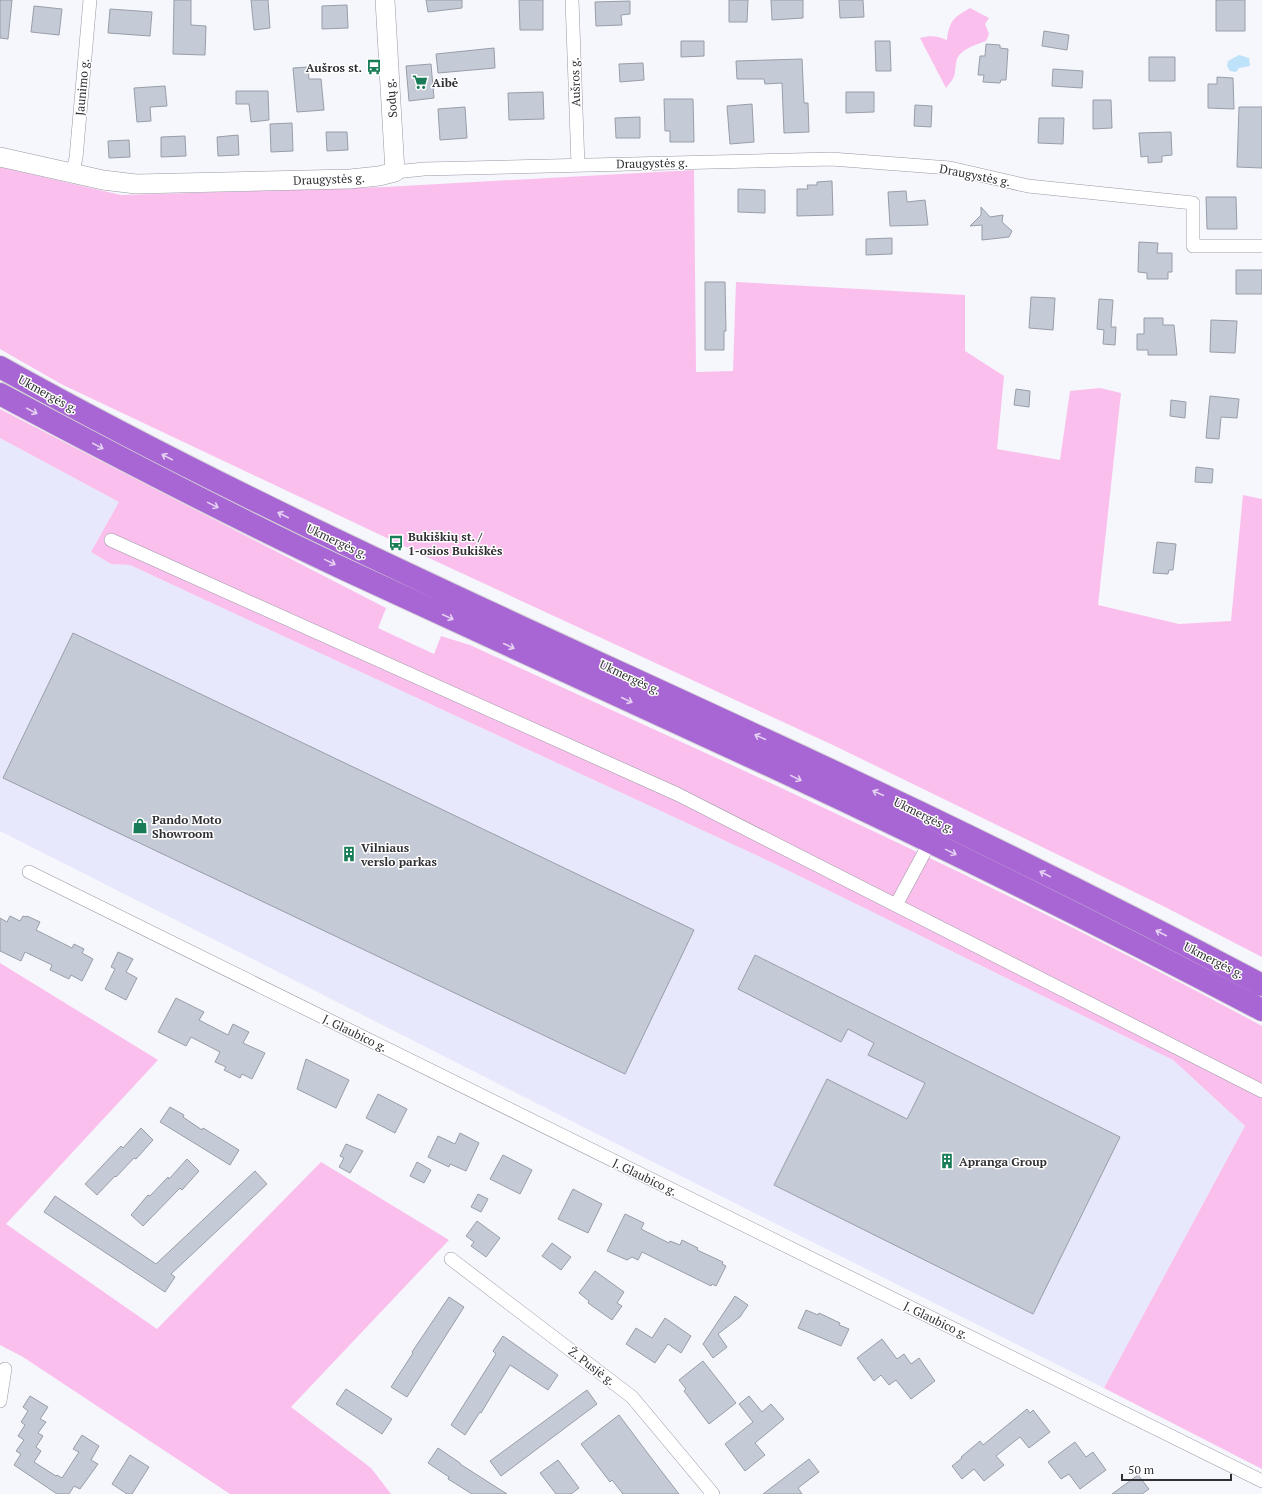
<svg xmlns="http://www.w3.org/2000/svg" width="1262" height="1494" font-family="'PT Serif',serif">
	<rect width="100%" height="100%" fill="#f6f6fd"/>
	<!-- built -->
	<path fill="#e7e8fb" d="M0,438l119,64 -28,50 20,12 19,1 643,298 400,197 72,66 -141,262 -481,-241 -623,-316z"/>
	<!-- green -->
	<path fill="#fabfec" d="M970,8l19,10 -4,6 4,10 -3,7c-9,3 -25,8 -29,18 -4,15 2,14 -11,29l-26,-50c11,-3 17,-2 27,2 2,-19 7,-23 23,-32z
		M0,167l121,28 264,-8 309,-17 2,202 37,-1 3,-89 229,13v56l39,25 -7,73 63,11 10,-69 30,-3 21,5 -23,212 81,19 52,-3 12,-126 19,4v458l-99,-51 -328,-160 -391,-181 -383,-181 -61,-35z
		M0,409l386,199 -8,20 56,26 7,-18 29,9c266,122 534,242 792,381v443l-158,-81 141,-262 -72,-66 -400,-197 -643,-298 -19,-1 -20,-12 28,-50 -119,-64z
		M0,963l158,97 -152,164 151,105 164,-167 128,78 -158,167 80,61 20,26h-161l-207,-137 -23,-12z"/>
	<!-- water -->
	<path fill="#bde2f9" d="M1239,55l10,3 1,8 -11,2 -3,4 -6,-1 -3,-5 1,-5z"/>
	<!-- building -->
	<path fill="#c5cbd6" stroke="#989ea8" d="M0,0h12l-4,39 -8,-1z
		M174,0h17v25l15,1 -1,29 -32,-1z
		M251,0h17l2,28 -16,2z
		M426,0h36v8l-34,4z
		M519,0h24v30h-23z
		M729,0h19l-1,22h-18z
		M771,0h32v18l-31,2z
		M839,0h24l1,17 -24,1z
		M1216,0h29v31h-29z
		M630,1v13l-9,1 1,10 -26,1 -1,-24z
		M347,5l1,23 -26,1v-23z
		M34,6l28,3 -3,26 -28,-3z
		M110,9l42,3 -2,24 -42,-3z
		M1044,31l25,4 -2,15 -25,-4z
		M681,41h23v15l-23,1z
		M875,41h15l1,30h-15z
		M986,44l14,1v3l8,1 -2,31h-5l-1,3 -17,-1 1,-7h-6l2,-19h5z
		M494,48l1,20 -57,5 -2,-19z
		M1149,57h26v24h-26z
		M802,59l2,44h4l1,29 -25,1 -2,-50 -17,1 -1,-5h-27l-1,-18z
		M643,63l1,17 -24,2 -1,-18z
		M431,64l3,34 -25,3 -3,-35z
		M308,67l1,12h12l3,31 -27,2 -4,-44z
		M1053,69l30,2 -1,17 -30,-2z
		M1217,77l16,1 1,31 -26,-1v-24h9z
		M165,86l2,20 -17,1 1,14 -14,1 -3,-34z
		M236,91h32l1,29 -18,2 -2,-18h-13z
		M543,92l1,27 -35,1 -1,-27z
		M846,92h28v20l-28,1z
		M664,99h29l1,43h-24v-11h-5z
		M1093,100h18l1,28 -19,1z
		M752,104l2,38 -24,2 -3,-38z
		M915,105l17,1 -1,21 -17,-1z
		M465,107l2,31 -27,2 -2,-31z
		M1239,107h23v61l-25,-1z
		M640,117v21h-24l-1,-20z
		M1039,118h25l-1,26 -25,-1z
		M292,123l1,28 -22,1 -1,-28z
		M326,132h21l1,18 -21,1z
		M1171,132l1,23 -10,1v6l-14,1v-7l-7,1 -2,-24z
		M238,135l1,20 -21,1 -1,-19z
		M185,136l1,20 -25,1v-20z
		M129,140l1,17 -21,1 -1,-17z
		M832,181l1,34 -36,1v-27h11l-1,-4h10v-3z
		M738,189l27,1v23l-27,-1z
		M906,191l1,11 18,-2 3,25 -38,1 -2,-34z
		M1206,197h30l1,32h-30z
		M981,207l9,10 13,-2 -1,7 10,9 -3,6 -27,3v-15l-12,1 11,-11z
		M892,238v16l-26,1v-16z
		M1139,242l19,1 -1,10h15v19h-4v7h-21v-6l-9,-1z
		M1236,270h26v24h-26z
		M705,282h20l1,49h-2v19h-19z
		M1031,297l24,1 -2,32 -24,-2z
		M1099,299l14,1 -2,27h5l-1,18 -12,-1 1,-14 -7,-1z
		M1144,318h19v7h11l3,30h-29v-5h-11v-16h7z
		M1211,320l26,1 -2,32 -25,-1z
		M1016,389l14,2 -1,16 -15,-2z
		M1210,396l29,3 -2,19 -16,-1 -2,22 -13,-1z
		M1171,400l15,2 -1,16 -15,-2z
		M1196,467l17,2 -1,14 -17,-1z
		M1157,542l19,2 -3,26h-4l-1,4 -15,-1z
		M73,633l621,297 -69,144 -622,-296z
		M10,916l10,5 3,-5 3,1 1,-1 13,6 -4,8 36,18 2,-4 10,5 -2,4 11,6 -11,22 -11,-6 -2,4 -19,-9 2,-5 -27,-13 -4,9 -21,-10v-33l7,4z
		M118,952l15,7 -7,13 11,6 -11,22 -21,-11 10,-20 -4,-2z
		M755,955l365,182 -87,177 -259,-129 53,-106 80,40 18,-36 -57,-28 6,-12 -26,-14 -7,13 -103,-53z
		M176,998l28,14 -5,8 29,15 5,-11 16,8 -6,11 22,10 -13,26 -10,-5 -2,4 -16,-8 2,-3 -11,-5 5,-10 -29,-15 -5,9 -28,-14z
		M306,1059l43,21 -13,28 -39,-19z
		M378,1094l29,15 -12,24 -29,-15z
		M170,1107l14,8 -1,2 19,13 1,-2 36,22 -9,15 -70,-43z
		M141,1128l12,12 -17,19 -2,-1 -18,19 -1,-1 -18,19 -12,-11 36,-38 2,2z
		M460,1133l19,10 -13,28 -16,-7 -1,3 -21,-10 10,-21 17,8z
		M346,1144l17,7 -13,22 -11,-6 5,-9 -4,-2z
		M503,1155l29,15 -12,24 -30,-15z
		M187,1159l12,12 -17,19 -2,-2 -37,38 -12,-11 17,-20 2,1 18,-19 1,2z
		M417,1162l14,8 -7,13 -14,-7z
		M255,1171l12,13 -96,90 4,3 -10,15 -121,-80 11,-16 101,68z
		M573,1189l29,15 -14,29 -30,-14z
		M478,1194l10,5 -7,13 -10,-5z
		M625,1214l19,9 -3,6 28,14 1,-2 10,4 2,-5 16,8 -1,2 26,12 -1,2 4,2 -10,20 -4,-2 -1,2 -69,-34 -4,8 -6,-3 -5,3 -20,-9z
		M477,1221l23,17 -14,19 -15,-11 3,-4 -8,-6z
		M552,1243l19,14 -10,13 -19,-14z
		M595,1271l29,21 -7,11 5,3 -10,14 -24,-17 1,-2 -10,-8z
		M735,1296l13,9 -8,12 -22,17 9,13 -14,11 -10,-14z
		M449,1297l15,10 -57,90 -16,-10 22,-34 -1,-1z
		M806,1310l12,5 1,-2 21,10 -1,2 10,4 -8,17 -43,-18z
		M665,1318l26,18 -10,17 -13,-9 -13,19 -29,-19 10,-16 16,10z
		M503,1336l55,39 -10,15 -38,-25 -29,48 -1,-1 -15,23 -14,-10 45,-71 -3,-3z
		M882,1339l15,20 7,-5 7,10 8,-6 16,23 -24,18 -15,-19 -7,5 -8,-10 -7,6 -17,-23z
		M703,1361l33,42 -27,21 -25,-33 2,-2 -7,-9z
		M346,1389l46,30 -10,15 -46,-30z
		M587,1390l10,14 -96,72 -11,-15z
		M30,1396l18,11 -8,12 6,3 -8,11 5,3 -7,11 5,4 -7,11 22,14 1,-1 5,3 17,-26 -6,-3 9,-14 17,11 -8,14 7,4 -18,25 -6,-3 -5,8h-12l-43,-29 7,-11 -5,-3 8,-11 -6,-4 7,-11 -4,-3 7,-11 -5,-4z
		M749,1396l13,16 9,-8 13,15 -29,24 10,12 -20,16 -20,-27 28,-22 -14,-18z
		M1027,1409l3,4 3,-3 17,22 -21,16 -9,-11 -24,19 8,9 -20,16 -10,-12 -12,10 -10,-13 10,-8 -1,-1 19,-16 3,4z
		M619,1415l30,40 30,39h-56l-11,-14 -2,2 -29,-38z
		M1075,1442l11,15 7,-5 13,18 -26,19 -11,-15 -8,5 -13,-17z
		M438,1448l22,15v1l47,30h-35l-24,-15 1,-2 -21,-14z
		M130,1455l19,12 -17,27h-5l-15,-10z
		M809,1459l10,13 -21,16 4,6h-39z
		M558,1460l21,28 -8,6h-15l-16,-21z
		M1138,1475l11,14 -7,5h-30z"/>
	<g fill="none" stroke-linecap="round" stroke-linejoin="round">
		<!-- street casing -->
		<g stroke="#9898a4" stroke-width="14">
			<path id="street" d="M572,0l6,165
				M395,172l29,-3 407,-10 119,9 78,18 165,17v43h69
				M72,174l4,-16 14,-158
				M111,540l566,254 585,297
				M29,872l1233,609
				M896,905l34,-63
				M451,1259l181,138 81,97
				M0,1401l5,-32"/>
		</g>
		<!-- secondary casing -->
		<g stroke="#9898a4" stroke-width="20">
			<path id="secondary" d="M0,157l103,23 33,4 214,-5 29,-3 16,-4 -10,-172"/>
		</g>
		<!-- highway casing -->
		<g stroke="#d5d5d6" stroke-width="24">
			<path id="highway" d="M0,367c249,139 510,254 768,374 167,77 332,158 494,244
				M0,394c114,61 229,121 346,176 147,69 295,135 442,204 160,75 318,154 474,236"/>
		</g>
		<!-- street -->
		<use href="#street" stroke="#fff" stroke-width="13"/>
		<!-- secondary -->
		<use href="#secondary" stroke="#fff" stroke-width="19"/>
		<!-- highway -->
		<use href="#highway" stroke="#a865d4" stroke-width="22"/>
	</g>
	<!-- one-way arrows -->
	<defs><path id="oneway-shaft" d="M-6 0H5M1.5-3L5.5 0L1.5 3" fill="none" stroke-width="1.6" stroke-linecap="round" stroke-linejoin="round"/></defs>
	<g stroke="#e5d1f2">
		<use href="#oneway-shaft" transform="translate(32 411) rotate(28)"/>
		<use href="#oneway-shaft" transform="translate(98 446) rotate(28)"/>
		<use href="#oneway-shaft" transform="translate(167 457) rotate(-152)"/>
		<use href="#oneway-shaft" transform="translate(213 505) rotate(26)"/>
		<use href="#oneway-shaft" transform="translate(283 515) rotate(-153)"/>
		<use href="#oneway-shaft" transform="translate(330 562) rotate(26)"/>
		<use href="#oneway-shaft" transform="translate(448 617) rotate(25)"/>
		<use href="#oneway-shaft" transform="translate(509 646) rotate(25)"/>
		<use href="#oneway-shaft" transform="translate(627 700) rotate(25)"/>
		<use href="#oneway-shaft" transform="translate(760 737) rotate(-155)"/>
		<use href="#oneway-shaft" transform="translate(796 778) rotate(26)"/>
		<use href="#oneway-shaft" transform="translate(878 793) rotate(-155)"/>
		<use href="#oneway-shaft" transform="translate(951 852) rotate(26)"/>
		<use href="#oneway-shaft" transform="translate(1045 874) rotate(-153)"/>
		<use href="#oneway-shaft" transform="translate(1161 933) rotate(-153)"/>
	</g>
	<!-- icons -->
	<defs>
		<g id="bus-bare" transform="scale(1.2)"><path d="M-5-6H5V4H4V6H2V4H-2V6H-4V4H-5ZM-3.5-4V0h7V-4ZM-3.5 1.2v1.5H-2V1.2ZM2 1.2v1.5H3.5V1.2Z" fill="#187d56" stroke="#fff" stroke-width="2.5" paint-order="stroke"/></g>
		<g id="supermarket-bare" transform="scale(1.2)"><path d="M-6-5.5h2.5l.6 2H6L4.5 2H-2.5L-4.4-4H-6ZM-1.5 3.2a1.3 1.3 0 1 0 .1 0ZM3 3.2a1.3 1.3 0 1 0 .1 0Z" fill="#187d56" stroke="#fff" stroke-width="2.5" paint-order="stroke"/></g>
		<g id="shop-bare" transform="scale(1.2)"><path d="M-5-2.5h2.3a2.7 3.5 0 0 1 5.4 0H5L5.5 6h-11ZM-1.5-2.5h3a1.5 2.3 0 0 0-3 0Z" fill="#187d56" stroke="#fff" stroke-width="2.5" paint-order="stroke"/></g>
		<g id="building-bare" transform="scale(1.2)"><path d="M-4-6H4V6H1V3H-1V6H-4ZM-2.5-4.3h1.7v1.8h-1.7ZM.8-4.3h1.7v1.8H.8ZM-2.5-1h1.7V.8h-1.7ZM.8-1h1.7V.8H.8Z" fill="#187d56" stroke="#fff" stroke-width="2.5" paint-order="stroke"/></g>
	</defs>
	<g fill-rule="evenodd">
		<use href="#bus-bare" x="374" y="67"/>
		<use href="#supermarket-bare" x="420" y="82"/>
		<use href="#bus-bare" x="396" y="543"/>
		<use href="#shop-bare" x="140" y="826"/>
		<use href="#building-bare" x="349" y="854"/>
		<use href="#building-bare" x="947" y="1161"/>
	</g>
	<g text-anchor="middle" dominant-baseline="central" stroke-width="3" stroke-linejoin="round" paint-order="stroke">
		<!-- poi labels -->
		<g font-size="12" font-weight="bold" fill="#2f2f34" stroke="#fff" text-anchor="start">
			<text x="362" y="67" text-anchor="end">Aušros st.</text>
			<text x="432" y="82">Aibė</text>
			<text x="408" y="536">Bukiškių st. /<tspan x="408" dy="14">1-osios Bukiškės</tspan></text>
			<text x="152" y="819">Pando Moto<tspan x="152" dy="14">Showroom</tspan></text>
			<text x="361" y="847">Vilniaus<tspan x="361" dy="14">verslo parkas</tspan></text>
			<text x="959" y="1161">Apranga Group</text>
		</g>
		<!-- street labels -->
		<g font-size="12" fill="#2f2f34" stroke="#fff">
			<text transform="translate(575 82) rotate(-92)">Aušros g.</text>
			<text transform="translate(82 87) rotate(-85)">Jaunimo g.</text>
			<text transform="translate(391 98) rotate(-95)">Sodų g.</text>
			<text transform="translate(652 163) rotate(-1)">Draugystės g.</text>
			<text transform="translate(975 175) rotate(11)">Draugystės g.</text>
			<text transform="translate(329 179) rotate(-2)">Draugystės g.</text>
			<text transform="translate(48 394) rotate(29)">Ukmergės g.</text>
			<text transform="translate(337 541) rotate(25)">Ukmergės g.</text>
			<text transform="translate(630 677) rotate(25)">Ukmergės g.</text>
			<text transform="translate(924 815) rotate(26)">Ukmergės g.</text>
			<text transform="translate(1214 960) rotate(27)">Ukmergės g.</text>
			<text transform="translate(355 1033) rotate(26)">J. Glaubico g.</text>
			<text transform="translate(645 1177) rotate(26)">J. Glaubico g.</text>
			<text transform="translate(936 1320) rotate(26)">J. Glaubico g.</text>
			<text transform="translate(592 1366) rotate(37)">Ž. Pusjė g.</text>
		</g>
	</g>
	<!-- scale -->
	<path d="M1122 1474v6h109v-6" fill="none" stroke="#2f2f34" stroke-width="2"/>
	<text x="1128" y="1474" font-size="12" fill="#2f2f34" stroke="#ffffff" stroke-width="3" paint-order="stroke">50 m</text>
</svg>
